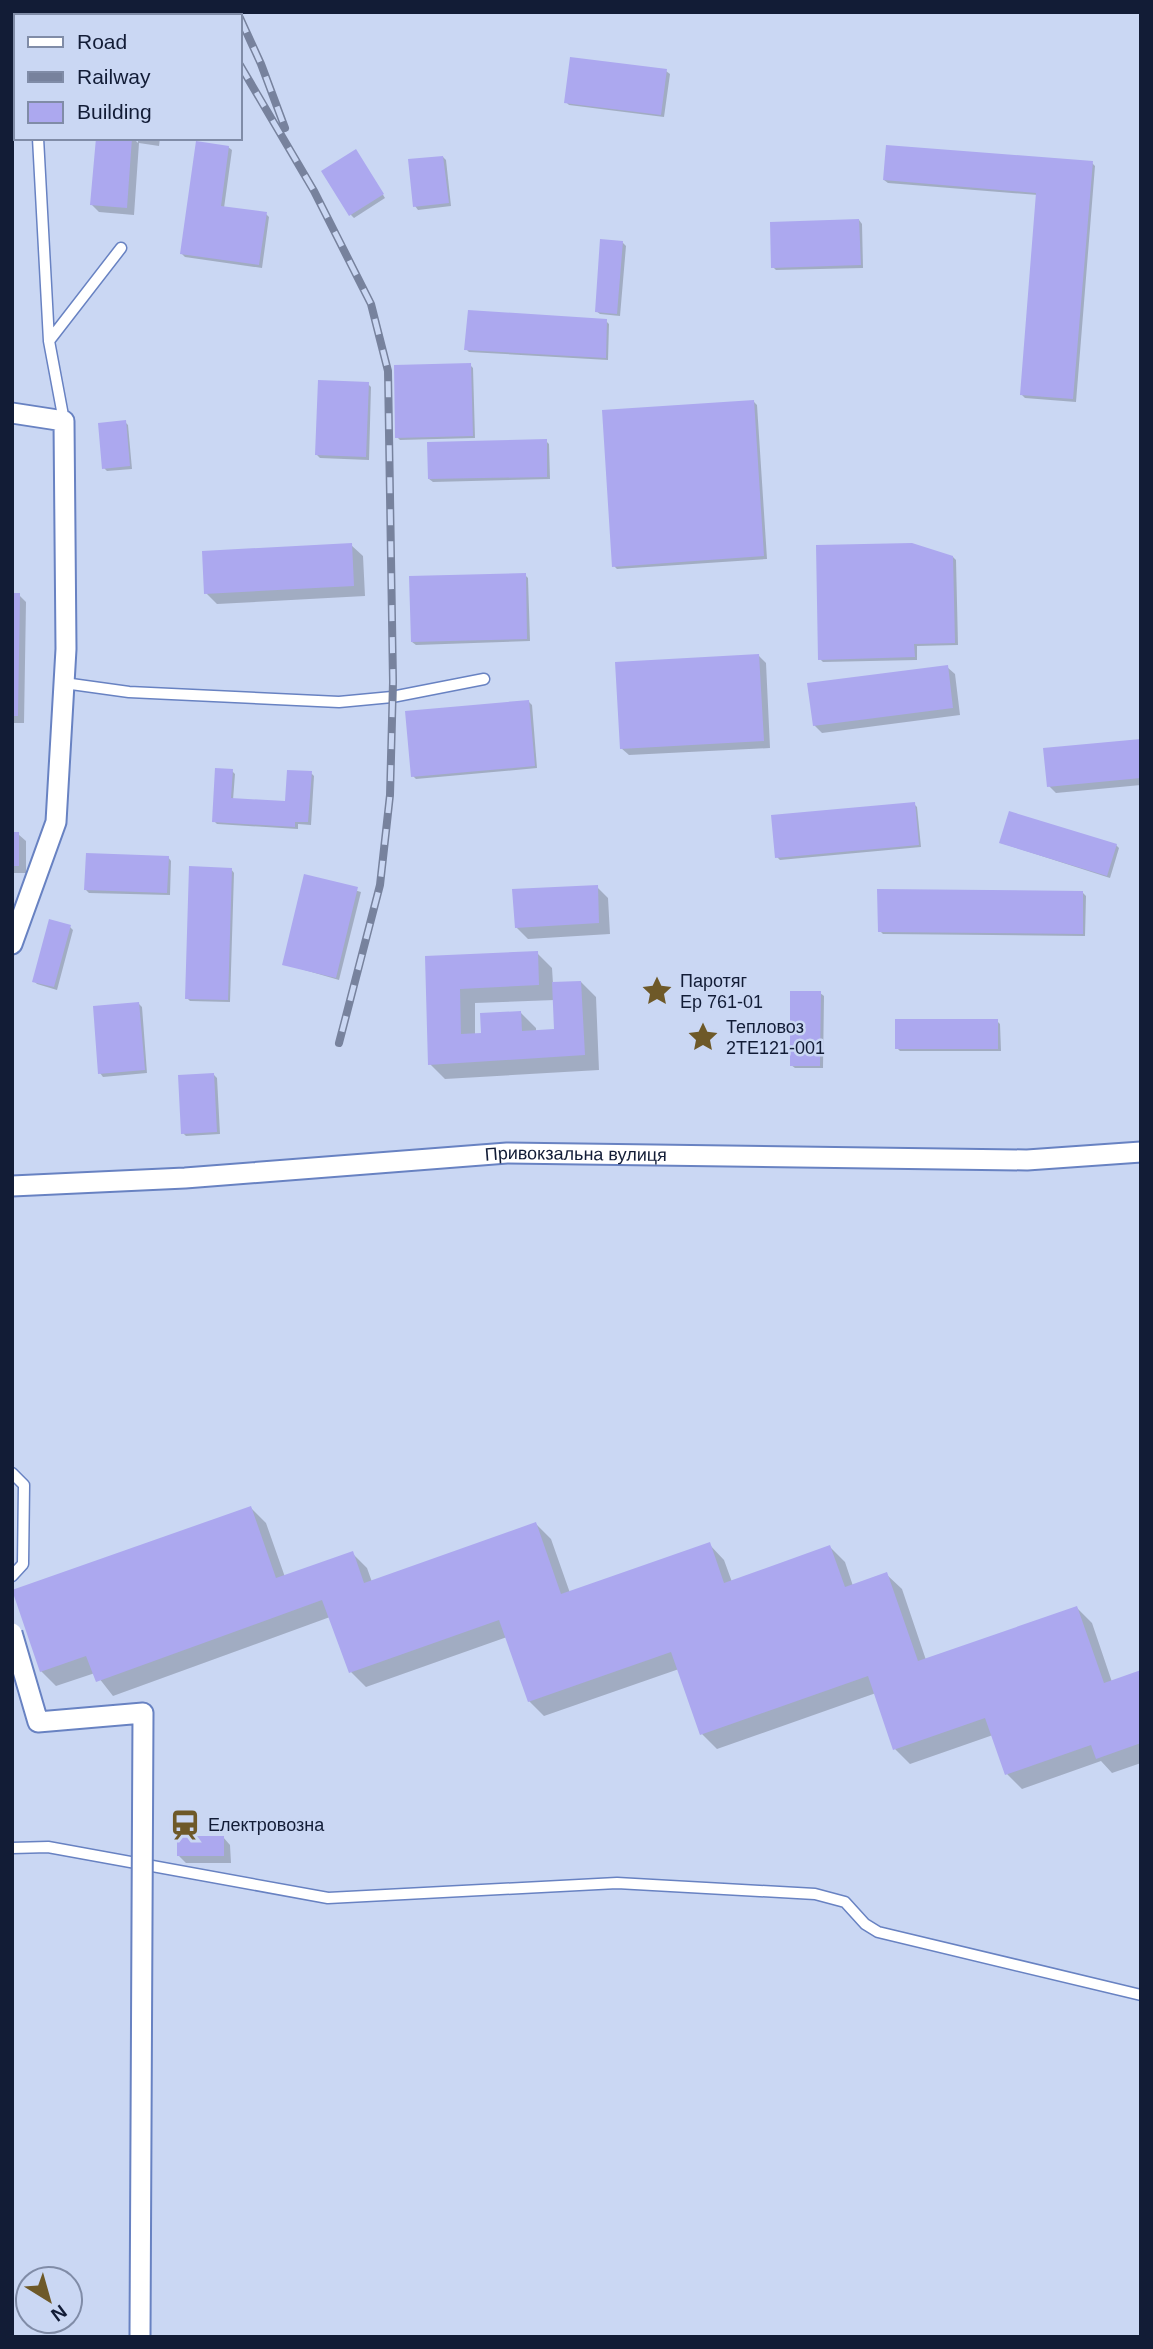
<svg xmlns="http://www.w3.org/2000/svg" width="1153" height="2349" font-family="Helvetica,sans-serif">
	<rect width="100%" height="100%" fill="#cad7f3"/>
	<!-- shadow -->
	<path fill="#0003" fill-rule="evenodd" d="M666,71l4,3 -6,43 -95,-12 -3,-3z
		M97,138h36l5,5v-5h22l-1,8 -20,-3 -5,72 -35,-3 -7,-7z
		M228,147l4,3 -8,58 42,6 3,3 -7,51 -77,-11 -3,-3z
		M358,155l27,43 -31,20 -3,-3z
		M443,157l3,3 5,46 -33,4 -3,-4z
		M1092,163l3,3 -19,236 -51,-4 -3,-3 16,-200 -150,-12 -4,-3z
		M859,220l3,4 1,44 -87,2 -3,-3z
		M622,242l4,4 -6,70 -20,-2 -4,-3z
		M606,321l3,3 -1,36 -139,-8 -3,-3z
		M470,365l3,3 2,70 -75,2 -3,-3z
		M368,384l3,3 -2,73 -49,-2 -3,-3z
		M754,402l3,3 10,154 -150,10 -3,-3z
		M125,422l3,3 4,44 -25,2 -3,-3z
		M546,441l3,3 1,35 -117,3 -4,-3z
		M351,545l12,11 2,40 -148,8 -11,-11z
		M953,557l3,3 2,85 -41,1v14l-94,2 -3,-3z
		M525,575l3,3 2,63 -114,4 -4,-3z
		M12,595h7l7,7 -2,121h-12z
		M759,656l7,7 4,85 -141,7 -8,-7z
		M947,667l8,7 5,41 -138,18 -8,-8z
		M529,702l3,3 5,63 -121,11 -3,-3z
		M1141,740v45l-85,8 -7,-7z
		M232,771l3,3 -2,26 54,3 24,-30 3,3 -3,49 -13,-1v5l-81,-5 -3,-3z
		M914,804l3,3 4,40 -141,13 -3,-3z
		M12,834h6l8,7v32h-14z
		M1001,843l115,2 3,3 -9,30z
		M168,857l3,4 -1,34 -81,-2 -3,-3z
		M231,869l3,4 -4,129 -40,-1 -3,-3z
		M305,876l56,16 -22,88 -55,-16z
		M597,887l11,11 2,36 -82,5 -12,-12z
		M1083,893l3,3 -1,40 -202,-2 -3,-3z
		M70,927l3,3 -16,60 -20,-6 -3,-3z
		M537,953l15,15 1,16 28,-2 15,15 3,73 -154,9 -15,-15 -3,-106zM555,1000l1,31 -20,1v-4l-15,-15 -38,22h-8v-32z
		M820,993l4,3 -1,72h-28l-4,-3z
		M139,1004l3,3 5,66 -44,4 -3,-4z
		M997,1021l3,3 1,27h-101l-3,-3z
		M214,1075l3,3 3,56 -34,2 -3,-3z
		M251,1508l15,15 19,54 67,-24 15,15 5,14 164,-58 15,15 19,54 139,-49 15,16 8,22 98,-35 15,15 8,24 33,-12 16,15 24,71 151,-52 15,15 20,59 29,-10v91l-29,10 -11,-12 -79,28 -15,-15 -14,-39 -83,29 -15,-15 -19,-56 -159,56 -15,-15 -23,-65 -135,47 -15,-15 -22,-64 -141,50 -15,-15 -21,-55 -217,79 -18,-23 -39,13 -15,-15z
		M223,1837l7,8 1,18h-45l-7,-7z"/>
	<!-- building -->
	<path fill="#aca8ef" d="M57,12h39l1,4h-40z
		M570,57l97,12 -6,46 -97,-12z
		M96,138h36l-5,70 -37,-3z
		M196,141l33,5 -8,60 46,6 -8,53 -79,-11z
		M886,145l207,16 -20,238 -53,-4 16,-202 -153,-13z
		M356,149l28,45 -35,22 -28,-45z
		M443,156l6,47 -36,4 -5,-48z
		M859,219l2,46 -90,3 -1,-46z
		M600,239l23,2 -6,73 -22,-2z
		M468,310l139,9 -1,39 -142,-8z
		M471,363l2,73 -78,2 -1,-73z
		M318,380l51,2 -3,75 -51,-2z
		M754,400l10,156 -152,11 -10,-157z
		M126,420l4,46 -28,3 -4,-46z
		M547,439v38l-119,2 -1,-37z
		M352,543l2,43 -150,8 -2,-43z
		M912,543l41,13 2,87 -41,1 1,13 -97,3 -2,-115z
		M526,573l1,66 -116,3 -2,-66z
		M12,593h8l-2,123h-6z
		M759,654l5,87 -144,8 -5,-87z
		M948,665l5,43 -140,18 -6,-43z
		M529,700l6,66 -124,11 -6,-66z
		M1141,739v39l-94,9 -4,-39z
		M215,768l18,1 -2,29 54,3 2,-31 25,1 -4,51h-13v5l-83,-5z
		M915,802l4,43 -144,13 -4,-43z
		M1009,811l108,33 -10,32 -108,-33z
		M12,832h7v34h-7z
		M86,853l83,3 -2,37 -83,-3z
		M189,866l43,2 -4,132 -43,-1z
		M304,874l54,13 -22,91 -54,-13z
		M598,885l1,38 -84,5 -3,-39z
		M877,889l206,2v43l-205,-2z
		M49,919l22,6 -17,62 -22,-5z
		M538,951l1,34 -79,4 1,45 20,-1 -1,-20 41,-2 1,20 32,-2 -2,-47 29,-1 4,74 -157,10 -3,-109z
		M790,991h31l-1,75h-30z
		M139,1002l6,68 -47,4 -5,-68z
		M895,1019h103v30h-103z
		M214,1073l3,59 -36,2 -3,-59z
		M251,1506l25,72 77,-27 11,32 172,-61 25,72 149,-52 14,41 106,-38 15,42 42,-15 31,89 159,-55 27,77 37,-13v73l-45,16 -5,-14 -86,30 -20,-57 -92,32 -25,-74 -168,59 -29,-83 -143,50 -29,-82 -150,53 -27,-73 -226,82 -10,-26 -46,16 -28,-82z
		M177,1836h47v20h-47z"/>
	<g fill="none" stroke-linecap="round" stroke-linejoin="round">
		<!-- lane casing -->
		<g stroke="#6882c2" stroke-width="13">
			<path id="lane" d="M33,12v4
				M12,34h4
				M38,138l11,203 15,80
				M49,341l72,-93
				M64,683l65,9 210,10 53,-5 92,-18
				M12,1473l12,12 -1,79 -11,12
				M12,1848l36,-1 280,51 289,-15 198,11 30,8 20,22 13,8 263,63"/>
		</g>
		<!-- street casing -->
		<g stroke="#6882c2" stroke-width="23">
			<g id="street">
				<path d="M12,413l52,8 2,228 -10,173 -44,122"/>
				<path id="s1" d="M12,1186l173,-8 322,-25 520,7 114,-8"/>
			</g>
		</g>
		<!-- lane -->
		<use href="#lane" stroke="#fff" stroke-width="10"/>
		<!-- street -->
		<use href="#street" stroke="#fff" stroke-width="19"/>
		<!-- rail casing -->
		<g stroke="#77829d" stroke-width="8">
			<path id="rail" d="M214,12l2,4
				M240,18l21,46 24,64
				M240,65l74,126 57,113 17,67 5,311 -3,113 -10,90 -41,158"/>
		</g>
		<!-- rail -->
		<use href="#rail" stroke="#cad7f3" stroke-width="5" stroke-dasharray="16" stroke-linecap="butt"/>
		<!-- street-bridge casing -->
		<g stroke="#6882c2" stroke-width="23" stroke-linecap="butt">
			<path id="street-bridge" d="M12,1633l26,89 105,-9 -3,624"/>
		</g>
		<!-- street-bridge -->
		<use href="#street-bridge" stroke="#fff" stroke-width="19"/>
	</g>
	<!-- icons -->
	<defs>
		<g id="sight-bare" transform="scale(2.415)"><path d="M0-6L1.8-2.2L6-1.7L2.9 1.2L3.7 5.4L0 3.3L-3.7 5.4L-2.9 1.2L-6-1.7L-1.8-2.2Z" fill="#6e5928" stroke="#cad7f3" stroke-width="2.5" paint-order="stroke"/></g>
		<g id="station-bare" transform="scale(2.415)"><path d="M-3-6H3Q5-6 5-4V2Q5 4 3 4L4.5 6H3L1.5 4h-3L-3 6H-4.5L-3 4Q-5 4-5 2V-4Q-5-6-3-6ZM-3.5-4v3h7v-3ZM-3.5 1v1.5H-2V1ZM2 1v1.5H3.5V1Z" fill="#6e5928" stroke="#cad7f3" stroke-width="2.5" paint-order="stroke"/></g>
	</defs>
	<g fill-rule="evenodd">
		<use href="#sight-bare" x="657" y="991"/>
		<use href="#sight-bare" x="703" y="1037"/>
		<use href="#station-bare" x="185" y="1825"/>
	</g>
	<g text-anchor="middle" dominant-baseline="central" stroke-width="5" stroke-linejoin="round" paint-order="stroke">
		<!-- poi labels -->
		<g font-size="18" fill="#121c36" stroke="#cad7f3" text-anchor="start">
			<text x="680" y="981">Паротяг<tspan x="680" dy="21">Ер 761-01</tspan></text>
			<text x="726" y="1027">Тепловоз<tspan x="726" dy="21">2ТЕ121-001</tspan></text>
			<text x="208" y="1825">Електровозна</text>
		</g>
		<!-- street labels -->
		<g font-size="18" fill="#121c36" stroke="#cad7f3">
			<text stroke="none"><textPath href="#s1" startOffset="565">Привокзальна вулиця</textPath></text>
		</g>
	</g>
	<!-- border -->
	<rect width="1153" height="2349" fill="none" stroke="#121c36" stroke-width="28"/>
	<!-- legend -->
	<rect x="14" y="14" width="228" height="126" fill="#cad7f3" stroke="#808ca7" stroke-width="2"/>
	<rect x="28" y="37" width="35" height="10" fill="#ffffff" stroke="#808ca7" stroke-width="2"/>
	<text x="77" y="49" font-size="21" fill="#121c36">Road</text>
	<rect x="28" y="72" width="35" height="10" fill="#77829d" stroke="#808ca7" stroke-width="2"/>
	<text x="77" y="84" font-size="21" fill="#121c36">Railway</text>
	<rect x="28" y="102" width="35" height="21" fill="#aca8ef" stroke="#808ca7" stroke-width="2"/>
	<text x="77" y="119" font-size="21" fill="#121c36">Building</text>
	<!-- north arrow -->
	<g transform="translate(49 2300) rotate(143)"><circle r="33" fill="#cad7f3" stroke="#808ca7" stroke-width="2"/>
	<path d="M0-5L12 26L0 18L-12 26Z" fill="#6e5928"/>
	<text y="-10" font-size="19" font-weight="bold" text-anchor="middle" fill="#121c36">N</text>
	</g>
</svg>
